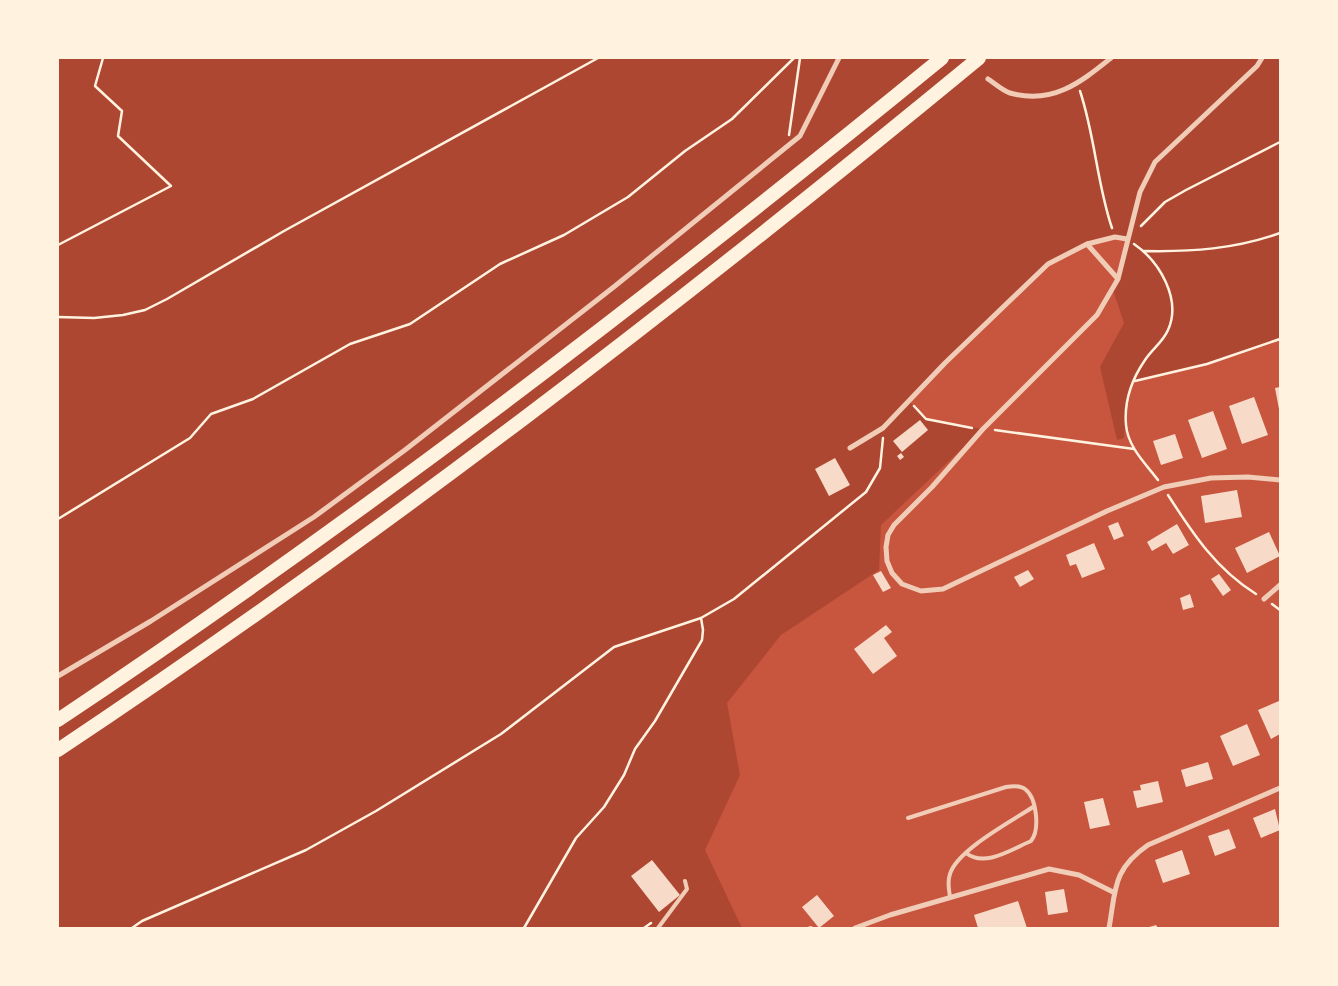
<svg xmlns="http://www.w3.org/2000/svg" width="1338" height="986" font-family="'Varela Round',sans-serif">
	<rect width="100%" height="100%" fill="#c8553d"/>
	<!-- green -->
	<path fill="#ae4732" d="M58,58h1222v281l-73,25 -72,17 -7,12 -4,45 -7,2 -17,-73 24,-44 -11,-33 14,-51 -12,-2 -28,7 -39,20 -139,137 17,18 57,10 -102,96 -2,45 -98,65 -54,68 13,72 -35,75 37,78h-684z"/>
	<!-- building -->
	<path fill="#f7dbc8" d="M1280,387v22h-1l-4,-21z
		M1254,397l14,38 -26,9 -13,-38z
		M1213,411l14,38 -25,9 -14,-38z
		M920,420l8,10 -26,22 -9,-11z
		M1175,434l8,24 -22,7 -8,-24z
		M901,453l3,4 -4,3 -3,-4z
		M835,458l15,27 -21,11 -14,-27z
		M1237,490l5,27 -37,6 -4,-27z
		M1118,522l6,14 -10,4 -6,-14z
		M1177,524l12,21 -16,9 -7,-11 -14,8 -5,-9z
		M1269,532l11,24 -33,17 -12,-25z
		M1094,543l11,26 -23,9 -6,-14 -6,2 -4,-11z
		M1028,570l6,9 -14,8 -6,-10z
		M881,571l10,17 -8,4 -10,-17z
		M1219,574l12,16 -8,6 -12,-17z
		M1190,594l4,13 -11,3 -3,-12z
		M886,625l6,7 -8,6 13,18 -24,18 -19,-25z
		M1279,701l1,33 -9,5 -13,-29z
		M1247,724l13,31 -27,11 -13,-30z
		M1208,762l5,17 -27,8 -5,-17z
		M1158,781l5,21 -26,6 -4,-17 8,-1 -1,-5z
		M1103,798l7,27 -20,4 -6,-27z
		M1275,809l5,21 -19,8 -8,-20z
		M1229,829l7,19 -21,8 -7,-20z
		M1182,850l8,24 -27,9 -8,-23z
		M652,860l28,35 -21,17 -28,-36z
		M1064,889l4,23 -20,3 -3,-23z
		M817,895l17,21 -15,12 -17,-21z
		M1018,901l9,27h-49l-4,-13z
		M1156,925l2,3h-12z"/>
	<g fill="none" stroke-linecap="round" stroke-linejoin="round">
		<!-- path -->
		<path stroke="#fff3e0" stroke-width="2.5" d="M1080,91c15,45 17,93 32,137
			M789,135l11,-77
			M1141,226l24,-24 21,-12 94,-48
			M1134,244c25,17 48,55 34,86 -5,12 -16,19 -23,30 -13,19 -21,42 -19,65 2,22 19,38 32,55
			M58,245l113,-59 -53,-50 4,-25 -27,-25 8,-28
			M1144,251c48,1 91,-2 136,-18
			M58,317l36,1 29,-3 22,-5 22,-11 117,-68 314,-173
			M1135,381l72,-17 73,-25
			M914,406l12,13 46,9
			M995,430l139,19
			M1168,495c25,39 48,74 88,99
			M58,519l132,-81 21,-24 42,-15 97,-55 60,-20 90,-60 64,-29 64,-38 57,-46 47,-32 62,-61
			M1272,604l8,6
			M132,928l10,-7 164,-71 70,-39 125,-77 113,-87 87,-29 33,-19 132,-107 14,-24 3,-30
			M524,928l52,-90 28,-31 20,-32 11,-26 20,-28 47,-81 1,-10 -2,-12
			M644,928l7,-5"/>
		<!-- service -->
		<path stroke="#f1ccb7" stroke-width="4" d="M908,818l98,-31c6,-1 14,-2 19,2 12,9 15,41 6,52 -19,8 -46,27 -65,12
			M950,897c-1,-8 -3,-15 0,-23 7,-24 62,-53 83,-67
			M658,928l29,-39 -2,-8
			M810,928h1"/>
		<!-- minor -->
		<path stroke="#f1ccb7" stroke-width="5" d="M1262,58l-5,8 -102,96 -15,30 -22,87 -21,36 -114,114 -51,58 -38,38 -6,10 -2,12 1,14 5,12 10,11 19,7 22,-2 164,-78 57,-24 47,-9 37,-1 32,3
			M988,79c6,4 15,12 22,14 43,12 71,-11 101,-35
			M1087,244l31,35
			M850,448l33,-20 62,-65 103,-99 39,-20 28,-7 12,2
			M1264,599l16,-14
			M58,676l93,-55 163,-104 91,-67 210,-164 185,-150 39,-78
			M855,928l35,-13 159,-46 30,6 34,17
			M1109,928c7,-39 3,-58 39,-83l132,-57"/>
		<!-- motorway -->
		<path stroke="#fff3e0" stroke-width="14" d="M58,720c307,-205 599,-429 884,-662
			M58,750c320,-213 625,-448 921,-692"/>
	</g>
	<!-- border -->
	<rect width="1338" height="986" fill="none" stroke="#fff3e0" stroke-width="118"/>
</svg>
